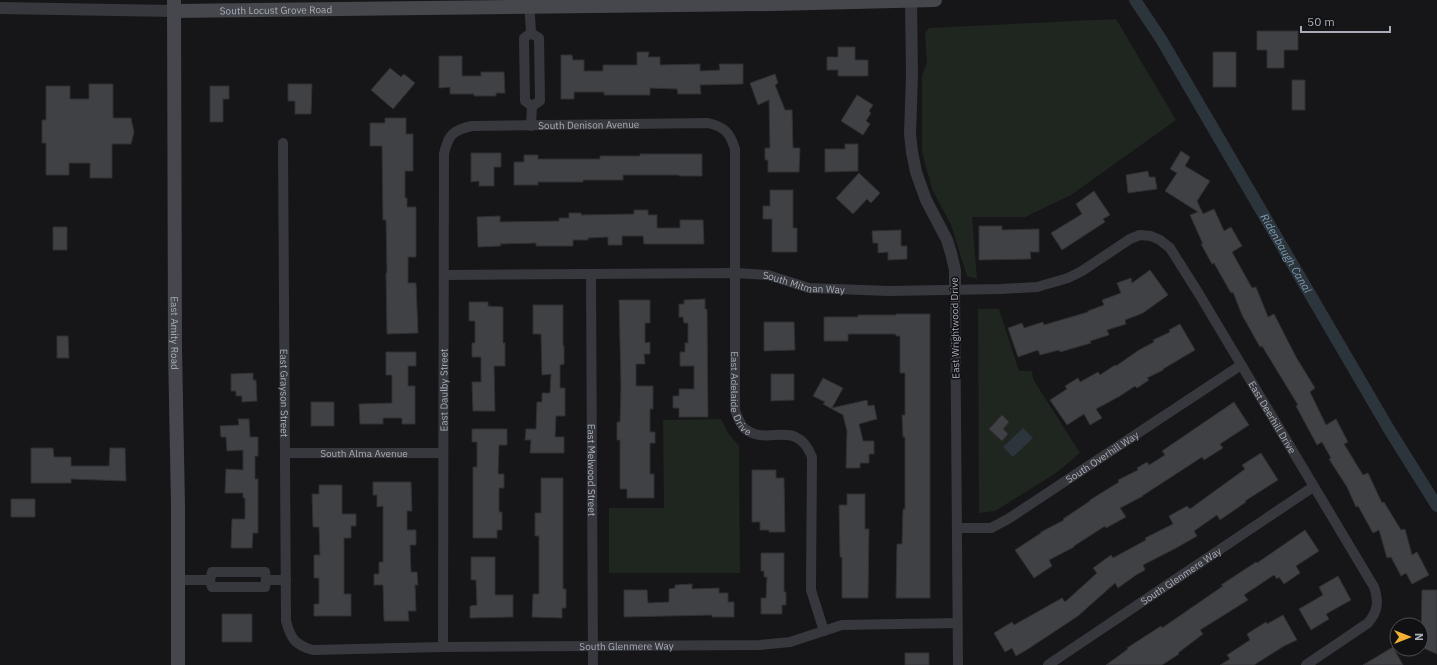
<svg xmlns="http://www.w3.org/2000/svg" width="1437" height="665" font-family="'IBM Plex Sans',sans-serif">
	<rect width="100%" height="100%" fill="#161618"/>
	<!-- green -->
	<path fill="#1e261f" d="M1116,19l60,101 -105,75 -46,22h-53l5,62 -10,-3 -16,-51 -19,-36 -10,-37v-77l5,-12 -2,-30 4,-5z
		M978,309h21l20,62h13l1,8 47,74 -24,20 -61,38 -16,2z
		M721,419l7,14 11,13 1,127h-131v-65h55l-1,-88z"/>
	<!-- water -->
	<path fill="#2c353c" d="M1023,428l10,10 -20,19 -10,-10z"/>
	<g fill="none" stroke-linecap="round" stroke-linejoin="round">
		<!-- canal -->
		<path stroke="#2c353c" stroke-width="12" id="s1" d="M1135,0l26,39 229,392 47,75"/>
	</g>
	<!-- building -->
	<path fill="#404145" stroke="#303034" d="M1257,31h41v19h-14v18h-17v-18h-10z
		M838,47h17v13h13v16h-30v-6h-11v-13h11z
		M637,52h12l-1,5h12v8l40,-1v7l20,-1 -1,-6h24v20l-43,1 1,9h-23l-1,-5 -27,-1v7h-46v-3h-30v7h-13v-44h11l1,5h11v11h19v-6h34z
		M1213,52h23v35h-23z
		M439,56h23v20h19v-4h23l1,21h-9v3h-22v-2h-24v-7l-11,1z
		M390,68l11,9 3,-3 11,9 -22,26 -22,-19z
		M775,74l3,9 -3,2 10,25h7l1,38h7l-1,24h-31v-12h-3v-12h5l-1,-48 -11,5 -8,-22z
		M1292,80h13v30h-13z
		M89,84h24v34h18l3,14 -3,12h-19v34h-22v-15h-21v12h-23v-32h-4v-23h4v-34h24v13h19z
		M288,84h24l-1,30h-16v-13h-7z
		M210,86h19v13h-6v23h-13z
		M857,95l16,10 -4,6 2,2 -5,8 4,3 -7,11 -22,-14z
		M385,118h21v16h7v37h-8v27h2v9h9v50h-8v26h8l2,50 -31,1 -1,-61h1l-1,-53h-3l-1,-74h-12v-23h15z
		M845,144h13v27l-33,1v-23h20z
		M1181,151l9,6 -5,9 25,15 -13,20 6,13 11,-5 10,22 7,-4 11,19 -10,6 20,36 4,-1 12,30 6,-3 22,43 19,31 -5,4 16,33 10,-6 12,23 -4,2 19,31 5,-2 14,30 2,-1 17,28 4,-1 7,26 5,-3 12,23 -17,9 -6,-11 -5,3 -10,-19 -4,1 -8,-28 -6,3 -15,-27 -2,1 -9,-20 -18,-28 2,-1 -9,-16 -5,3 -21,-39 2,-1 -36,-59 -2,1 -18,-32 -9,-23 -2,1 -17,-30 -2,1 -11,-20h2l-13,-29 8,-3 -33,-21 12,-18 -7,-4z
		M471,153h30v14h-7v19h-15v-5l-8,1z
		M640,154h62v22h-23v-1h-56v5h-40v2h-45v3h-24v-23h10v-7h14v4h62v-3h40z
		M1148,171l1,6h6l2,12 -29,4 -2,-18z
		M859,173l21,20 -9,10 -4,-4 -14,15 -17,-16z
		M770,190h23v38h4v24h-25v-33h-9v-13h7z
		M1094,191l16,24 -7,4 2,3 -43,28 -11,-17 31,-19 -6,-10z
		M634,210h14v5h9v13h23v-8h23l1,24h-60l-1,-8h-21v9h-14v-8l-20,1v2h-15v6h-37v-3l-36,1 1,2 -23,1 -1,-30 23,-1v6l59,-1v-3h10v-5h12v2l53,-1z
		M979,226h23v4l37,-1v23h-9l1,7 -52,1z
		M53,227h14v23h-14z
		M901,230v16h6v13l-19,1v-8l-10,1v-10h-5l-1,-12z
		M1150,270l18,25 -25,18 -18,7 1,4 -19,6 2,5 -19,6 1,2 -31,9 -1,-2 -19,5 -2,-5 -20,7 -10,-29 14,-5 2,5 19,-6 1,3 44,-13v-1l16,-6 -2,-5 19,-7 -4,-10 14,-5 1,5z
		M705,299v10h2l1,108h-29v-9h-6v-12h6v-7h15v-23h-14v-14h5v-9h3v-20h-4l-1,-6h-4v-13h5v-4z
		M619,300h31v23h-5v20l5,-1v12h-6l1,10h-9v22h17v23h-3v23h5v11h-5v31h4v24h-27v-9h-7v-49h-3v-18h3l1,-36z
		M469,302h19v4l15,1v36h2v23h-11l1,45h-22l-1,-29h9v-25h-9v-14h3v-22h-6z
		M533,305h30v41h1v18l-4,1v23h5v28h-9l-1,21h9v16h-34l1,-13h-6l1,-11h10l1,-27h5v-9h8l1,-19 -9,1 -1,-41h-8z
		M896,314h34v284h-34l1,-54h5l1,-35h2v-72h-2l-1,-22h3v-42h-5v-37h-4v-2h-48v7h-24v-24h34v-2h38z
		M764,322h30l1,28 -31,1z
		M1180,324l15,26 -32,19v1l-16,8 2,2 -12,8 -2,-2 -15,10 -24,13 6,9 -12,7 -6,-11 -17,11 -17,-25 17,-11 -2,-3 13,-8 2,4 18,-10 2,3 15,-10 1,1 23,-16 15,-8 -1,-2 17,-8 -1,-2z
		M57,336h11l1,22h-12z
		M386,352h30v14h-8v20h7v38h-13v-6h-19v6h-23l-1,-20 33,-1v-28h-6z
		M253,373v7h3l1,21 -15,1v-6h-6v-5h-5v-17z
		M771,374h23v26l-23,1z
		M823,378l20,10 -11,20 35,-8 1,6 6,-1 3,14 -18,5 4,17h11v13h-5v9h-9v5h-14l1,-37 -4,-16 -20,-11 2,-2 -12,-6z
		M311,402h23v24h-23z
		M1234,402l15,23 -29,19 3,4 -19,12 -2,-3 -60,39h1l-23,12 6,9 -20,11 -1,-2 -31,20v1l-25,13 3,6 -18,12 -19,-28 26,-17v-1l23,-12 -1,-1 27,-18v-1l29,-18 -1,-2 20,-10 -1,-2 10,-6 2,3 16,-10 -3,-4z
		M1002,415l7,7 -6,7 5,5 -6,7 -13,-12z
		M238,419h11l1,18h8v19h-3v23h3v54h-5l-1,15h-21l1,-29h13v-21h-2v-5h-18l1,-24 17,1v-20l-16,1 -1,-14h-5l-1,-11 19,-1z
		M472,429h35v16h-8l-1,29h6v14h-5v24h3v18h-5v8h-24v-71h4v-25h-5z
		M31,448h22l1,9h17v9h38l1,-18h15l1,33 -55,-2v4h-40z
		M1261,453l17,27 -33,21 1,1 -26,18 -3,-5 -23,16 3,5 -19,11 -35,18 2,5 -9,5 -18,13 -3,-5 -37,33 -50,33 -12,7 -4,-8 -7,4 -11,-19 18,-11 2,3 48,-27 3,4 32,-29 -4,-5 18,-13 2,3 33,-18 -1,-2 28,-14 -4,-8 18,-10 3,3 55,-40 -3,-4z
		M752,470h24v8h8l1,54h-16v-2h-9v-8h-8z
		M541,478h22v111h3v19h-4v10l-30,-1 1,-23h6v-58h-4v-23h6z
		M373,482h38l1,29h-5v19h9v15h-6l1,27h6l1,13h-3l1,26h-8l1,10h-25l-1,-36h-9v-11h5v-12h4v-56l-6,1v-12h-4z
		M319,485h23v29h14v12h-5v12h-7v56h7v22h-37v-12h5v-26h-5v-23h6l-1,-28h-6l-1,-33h7z
		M847,494h18v35h4l-1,69h-26v-41h-2l-1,-52h8z
		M11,499h24v18h-24z
		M1305,530l14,21 -23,15 4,7 -16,11 -5,-7 -2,2 -3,-4 -30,20 4,5 -48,30 3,4 -25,19 1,1 -17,11h-56l22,-16 -1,-1 34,-22 1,2 61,-42 -2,-1 35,-23 1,1z
		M761,553h23v39h2v13h-4v9h-21v-16h5l1,-21h-3v-6h-3z
		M471,557h24v38h18v22l-43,1v-12l7,-1 -1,-25h-5z
		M1338,576l13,24 -25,14 3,5 -18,11 -12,-21 24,-14 -4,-8z
		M692,584v5l27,-1v5h9v9h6v15h-22v-2l-88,2v-27h23l1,13 21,-1v-13l6,-1v-3z
		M1422,590h15v64l-16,-7 4,-10 -4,-1z
		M222,614h30v28h-30z
		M1283,615l14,25 -13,6 -30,19h-34l10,-6 -3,-4 23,-15 -3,-6 19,-12 1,2z
		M1393,647l10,18h-40z
		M905,653h24v12h-24z"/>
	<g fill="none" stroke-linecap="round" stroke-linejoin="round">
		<!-- minor -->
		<g stroke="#37383d" stroke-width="10">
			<path d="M529,0l2,33"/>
			<path d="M531,33l8,5 1,63 -8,5"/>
			<path d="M531,33l-7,5 1,63 7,5"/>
			<path d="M531,126l1,-20"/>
			<path id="s2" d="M283,143l3,478c5,18 9,24 27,29l130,-3 317,-2 30,-3 52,-17 115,-2"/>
			<path id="s3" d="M591,274l2,391"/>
			<path id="s4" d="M444,275l291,-2 33,2 41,13 80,3 112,-2 36,-2 31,-9 14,-7 48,-32 10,-4 11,1 9,4 10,8 29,46 175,293c5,15 4,24 -6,36l-62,42"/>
			<path d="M955,289l3,376"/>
			<path id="s5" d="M285,453h158"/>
			<path id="s6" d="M957,528h34l17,-9 233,-154"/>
			<path d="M212,572h53l1,8 -1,7h-53l-2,-7z"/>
			<path d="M178,580h32"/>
			<path d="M266,580h20"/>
			<path id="s7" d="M443,647l1,-493c4,-19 9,-24 28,-28l236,-3c17,4 22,10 27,26v261c2,6 5,14 10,19 24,18 51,-12 67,28l-1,133 13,41"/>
			<path id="s8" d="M1048,665l265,-178"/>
		</g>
		<!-- tertiary -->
		<path stroke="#37383d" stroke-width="12" d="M911,0l1,75 -2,59 2,18 4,20 10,28 21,40 4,13 4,17v19
			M0,8l174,3"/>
		<!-- secondary -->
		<g stroke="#45474d" stroke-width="14">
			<path id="s9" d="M174,0l1,349 3,157v159"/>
			<path id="s10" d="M174,11l599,-7 162,-4"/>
		</g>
	</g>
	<g text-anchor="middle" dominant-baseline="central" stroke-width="3" stroke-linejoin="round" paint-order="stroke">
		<!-- street labels -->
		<g font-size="10" fill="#a8adb8" stroke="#111113">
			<text stroke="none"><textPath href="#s10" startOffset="102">South Locust Grove Road</textPath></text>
			<text stroke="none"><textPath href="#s7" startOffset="653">South Denison Avenue</textPath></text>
			<text stroke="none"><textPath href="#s4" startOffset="361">South Mitman Way</textPath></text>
			<text transform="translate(955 328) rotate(-91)">East Wrightwood Drive</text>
			<text stroke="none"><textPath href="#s9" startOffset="333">East Amity Road</textPath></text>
			<text stroke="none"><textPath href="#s7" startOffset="257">East Daulby Street</textPath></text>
			<text stroke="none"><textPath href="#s7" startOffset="1058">East Adelaide Drive</textPath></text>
			<text stroke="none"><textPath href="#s2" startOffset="250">East Grayson Street</textPath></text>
			<text stroke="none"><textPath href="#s4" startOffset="943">East Deerhill Drive</textPath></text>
			<text stroke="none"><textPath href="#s5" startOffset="79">South Alma Avenue</textPath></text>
			<text stroke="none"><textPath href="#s6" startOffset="166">South Overhill Way</textPath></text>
			<text stroke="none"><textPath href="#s3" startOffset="196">East Melwood Street</textPath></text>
			<text stroke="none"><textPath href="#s8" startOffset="160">South Glenmere Way</textPath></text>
			<text stroke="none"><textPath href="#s2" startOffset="834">South Glenmere Way</textPath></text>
		</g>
		<!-- water labels -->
		<g font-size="11" font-style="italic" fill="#7f9bb3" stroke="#111113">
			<text stroke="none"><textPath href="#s1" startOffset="295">Ridenbaugh Canal</textPath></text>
		</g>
	</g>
	<!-- north arrow -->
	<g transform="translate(1409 637) rotate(90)"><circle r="19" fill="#111113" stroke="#4d4f55"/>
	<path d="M0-3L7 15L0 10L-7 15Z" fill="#f2b134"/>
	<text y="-6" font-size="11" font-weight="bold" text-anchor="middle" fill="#a8adb8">N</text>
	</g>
	<!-- scale -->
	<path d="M1301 26v6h89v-6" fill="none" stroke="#a8adb8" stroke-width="2"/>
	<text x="1307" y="26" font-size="12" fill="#a8adb8" stroke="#111113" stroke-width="3" paint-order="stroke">50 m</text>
</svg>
